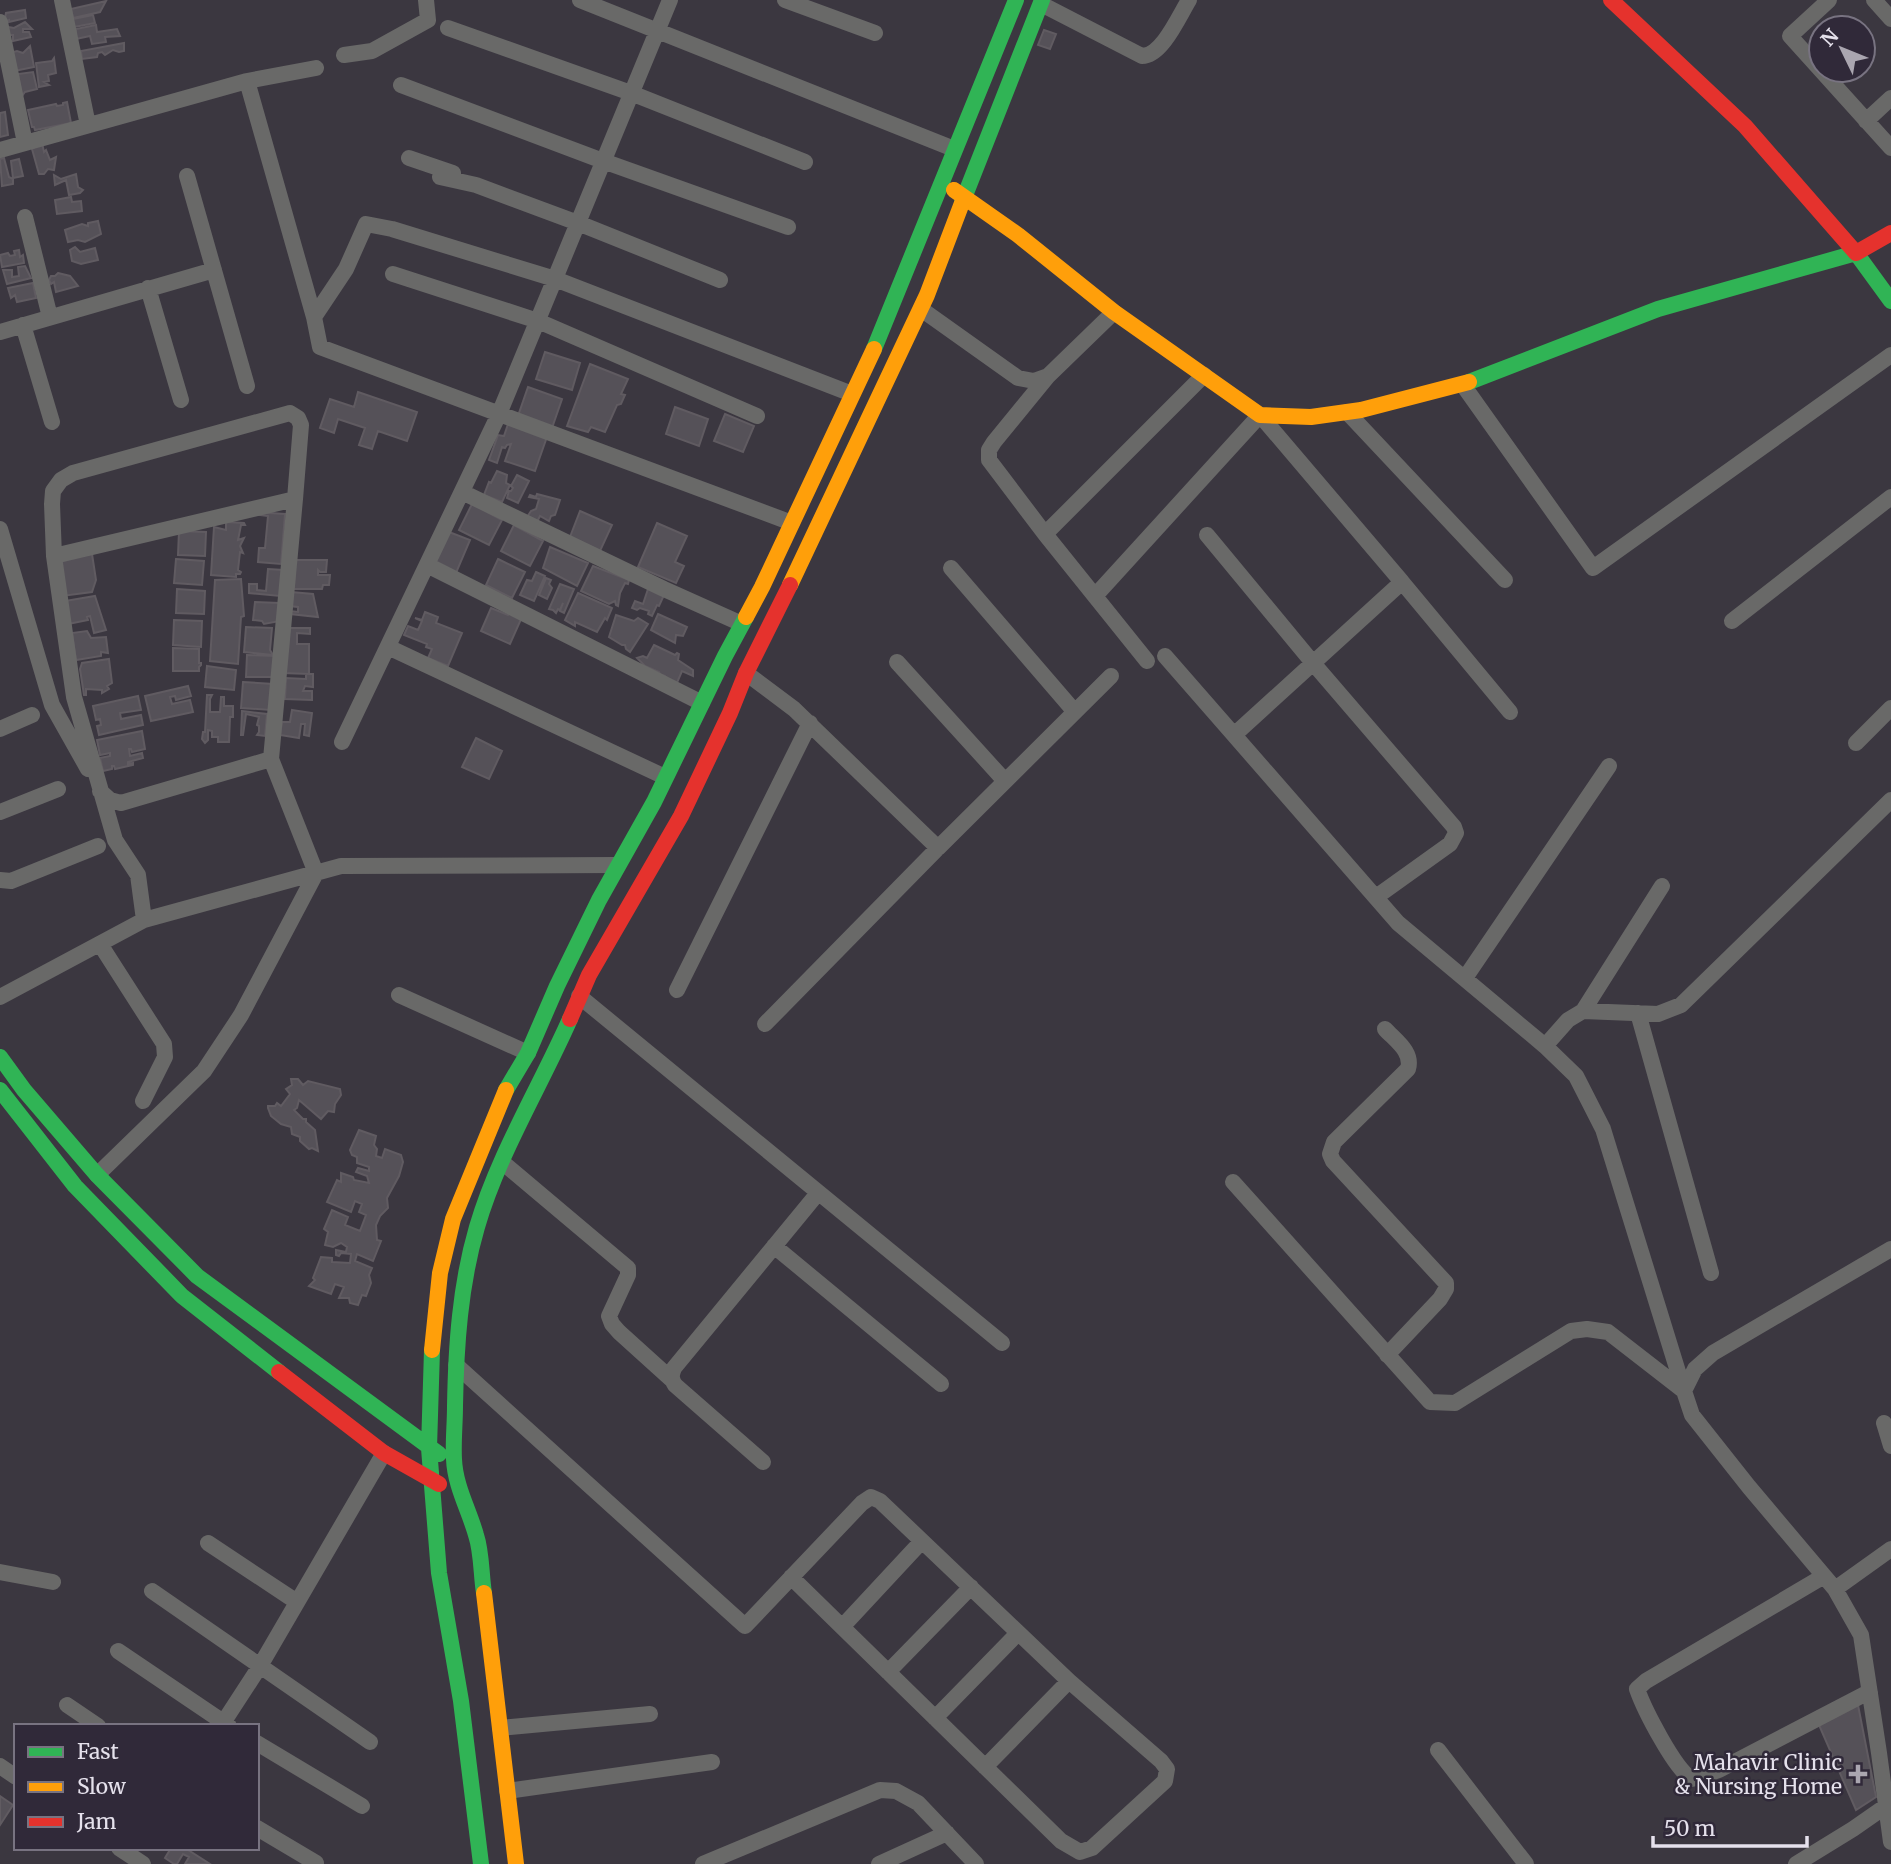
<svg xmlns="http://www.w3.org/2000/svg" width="1891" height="1864" font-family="Merriweather,serif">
	<rect width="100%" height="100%" fill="#3b3740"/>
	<!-- building -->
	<path fill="#555158" stroke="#605b61" stroke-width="2" d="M106,1l-6,11 -27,6 -2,-9z
		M25,10l1,8 -17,4v-2l-2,1 -2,-3 1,-5z
		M93,15l2,8 -21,4 -1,-8z
		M25,22l7,7h-9v3h6l2,5 -18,4v-6h-6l1,-8 6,1z
		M96,25l1,7 20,-3 3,7 -15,1 1,5 -14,2 -2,-8 -14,3v-10z
		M1044,30l12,4 -6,15 -12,-4z
		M124,43v8l-5,1 -6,-2 -8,5 -3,-3 -4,1 -1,4 -15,2 -1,-8z
		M30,46l4,21 -20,4 -4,-18 7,-2 6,2z
		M54,58l2,15 -8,2 1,6 -5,1 5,3 -10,2 -3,-24 16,-2z
		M33,72l4,17 -12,3 -3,4 -4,-22z
		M67,102l4,21 -36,7 -1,-3h-2l-4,-17 28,-6 1,2 6,-1v-2z
		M5,112l3,23 -8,2v-24z
		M42,143l2,9 2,-2 4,10 6,-3 -2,13 -6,-1 -4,5h-5l-7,-25z
		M4,158l5,19 4,2v5l-11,2 -2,-27z
		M19,159l4,17 -10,2 -2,-17z
		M76,174l2,13 5,3 -3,3 -11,2 -3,-15 -11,5 -1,-10 7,4z
		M71,197l1,5 9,-1 1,10 -25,3 -2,-14z
		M98,221l3,13 -16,8 -7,-2 -10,2 -3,-12 17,-6 6,2v-3z
		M75,247l5,5 15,-4 3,12 -17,4 -9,-3 -2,-11z
		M19,250l1,7 3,-2 1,8 -22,4 -2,-12 8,-2 2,3 5,-1 -1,-4z
		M25,266l6,12 -24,6 -4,-14h9v7l7,-1 -1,-9z
		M58,273l12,3 8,10 -22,6 -2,-10 -3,2 -2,-4 2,-4h4z
		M33,283l3,15 -19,4 -2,-7 -4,3 -3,-10z
		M545,352l35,11 -8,27 -36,-11z
		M590,364l38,15 -7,15 4,1 -4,9 -4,1 -12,27 -14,-5 -3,5 -21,-6z
		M528,387l34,12 -10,29 -34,-12z
		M358,392l59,20 -10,29 -29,-10 -6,18 -13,-4 6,-17 -27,-9 -4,14 -14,-5 10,-29 24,8z
		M675,407l33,12 -9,27 -33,-12z
		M725,414l29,12 -11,26 -29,-11z
		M509,421l39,13 -13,37 -30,-10 6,-17 -4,1 -2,3 -3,-1 -5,16 -8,-3 9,-25 6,1z
		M497,471l10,4 -1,8 4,2 -8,17 -18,-7 5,-13 2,1z
		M517,475l12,6 -11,22 -11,-5 2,-7h2l2,-3 -2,-2z
		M537,494l23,6 -5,15 -4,1 -2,5 -9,-5 -3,6 -10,-5 4,-6 5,-2 3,-10 -10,-2 1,-2 6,2z
		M472,504l30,16 -13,25 -30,-15z
		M580,511l32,14 -12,26 -30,-14z
		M253,512l32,2 -4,50 -23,-2 1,-14h6l3,-32 -15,-2z
		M226,522l18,1 1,2h-4l-3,15 6,-2 -4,8 3,7 -3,-1 -2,18 3,2 -1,2h-4v3l-25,-2 3,-48 12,3z
		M657,523l30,13 -12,26 9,4 -8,17 -38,-16z
		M514,525l29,16 -13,25 -29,-15z
		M179,531l27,1 -1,24 -27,-1z
		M449,532l21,8 -14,33 -22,-11z
		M550,547l38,16 -11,23 -34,-18z
		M92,554l4,26 -4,12 -30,4 -5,-37z
		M176,559l28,2 -2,24 -28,-2z
		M498,559l27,13 -13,26 -26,-13z
		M295,560h32l-1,12h-6l-2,-2v5h12l-1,10h-6l-1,4h-28z
		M593,566l36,14 -1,4 -3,-1 -5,10 -2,13 -2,-1 -1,-4 -6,3 -28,-13z
		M268,569l15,1 -3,26 -31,-3v-9h8v6l9,1z
		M536,572l9,4 -11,25 -14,-6 7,-15 5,1z
		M546,578l5,2 -2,4 3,4 -5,11 -8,-4z
		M241,579l3,37 -3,1 -3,47 -28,-3 5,-81z
		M560,584l14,5 -10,24 -4,-2 3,-8 -3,7 -2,-1 -2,4 -3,-3 -4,-1z
		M177,589l28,2 -1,23 -28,-1z
		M648,589l16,6 -5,11 -2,-1 -5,11 -4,-2 1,-3 -9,-3 -3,2 -5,-2 3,-7 8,3z
		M291,592l22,2 5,23 -28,-3 -1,-3 9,1v-5l-9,-1z
		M578,593l34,15 -5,12 -2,-2 -8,14 -22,-10v4l-10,-6z
		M95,596l11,34 -12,3 -4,-17 -3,1 1,3 -20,4 -3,-23z
		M255,602l24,1 1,18 -16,3 -2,-3 -9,-1z
		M491,608l17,7 2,-3 12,5 -12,27 -29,-13z
		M425,612l13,5 -2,6 26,10 -14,33 -20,-8 4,-9 -6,-2 1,-3 -23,-9 4,-9 10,4 4,-9 -7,-3 7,2z
		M658,614l29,13 -4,9 -7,-1 -1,8 -24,-13z
		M616,615l18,6 4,-3 10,6 -18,28 -4,-3 -1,-4h-3l-13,-8z
		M174,620l28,1 -1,26 -28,-2z
		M246,627l26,1 -2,22 3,5 -29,-3z
		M285,628h25v6l-13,-1v11h12v30l-26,-1z
		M87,631l4,7 15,-1 2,16 -7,-1v4l-25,4 -4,-27z
		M654,645l21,10 2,-2 2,1 -1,6 15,10v6l-11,-5 -6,14 -7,-4 -4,-5 -4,-1 -2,-3 -14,-6 -8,-8 6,-2 4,2z
		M173,648l26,1v14h2v2l-2,2v4h-26z
		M247,655l30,1v21h-31z
		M109,659l3,24 -5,3 2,3 -7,4v-3l-16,-1v6h-2l-4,-26 2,-6z
		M207,666l29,4 -2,20 -29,-3z
		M306,674h7v13l-8,-1 -2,5h9v9l-27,-1 1,-21 20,1z
		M243,682l30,2 -2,26 -30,-2z
		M188,686l3,10 -15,4 -1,-4 -5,1 2,7 18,-4 3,12 -42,9 -6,-25z
		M207,695h5l-2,4v13h10l1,-15h3v9h9v11h-3l-1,25h-11v-5h-6v-6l-4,-1v10l-3,3 -3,-4 1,-7h2z
		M138,696l3,14 -21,3 1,6 20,-4 2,10 -44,10 -2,-9 4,-1 -1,-6 -4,1 -3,-14z
		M292,710l20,3 -3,23 -5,-1 1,-11h-4l-2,14 -19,-3 2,-13h8z
		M242,711l25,3 -2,22 -8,-1 2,-3v-6l-2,-1 2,-8 -13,-3 -3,21h-2z
		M142,731l3,18 -13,3 -1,-3h-2l1,7 12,-3 1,5 -15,4v2l5,-1v2l-18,4 -1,-3h-2v3l-9,2 -3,-13 10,-2v-3l-10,2 -3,-15z
		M476,738l26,13 -13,28 -27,-12z
		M291,1079h7l5,6 5,-4 32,8 1,6 -6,9 -1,8 -6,-1 -7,8 -22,-19 -2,8 -3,2 9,9h3v3l9,8 3,21 -6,-3 -3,1 -9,-8v-4l-8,-3 -1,-7 -10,-3 -10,-8 -3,-8v-2h7l2,-3 4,3 9,-12 -4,-5 6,-4z
		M359,1130l17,6 -2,9 3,4 -1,7 6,2 3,-9 16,6 2,7 -4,14 -12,22 1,10 -8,8 -4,9 1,15 4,1 -8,20 -16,-7 -2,7 17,7 -3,7 2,8 -5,13 -4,-1 -4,10 -8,-2 -1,-5h-10l5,-11 -9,-3 -4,10 -22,-8 6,-6 -2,-2 8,-21 11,1v4l18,1 1,-9 -10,-1 -2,3 -3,-1v-5l10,2 1,-5 -6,-4 -8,4 -8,-2 3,-13 -4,-3 8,-19 16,7 -3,8 15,6 6,-16 -7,-3 3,-8 -7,-3 -4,11 -24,-10 10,-22 4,2v-9l12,4 1,3 15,3 -2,-7 -11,-4 2,-4 11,3v-4l-12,-4v-6l-5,-2 -2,-5z
		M1858,1705l18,92 -20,13 -37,-85z
		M0,1796l13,9 -13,20z
		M171,1848h14l25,16h-25l4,-7 -6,-3 -6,10h-3l-9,-6z"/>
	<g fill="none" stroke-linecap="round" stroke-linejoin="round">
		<!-- street -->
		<path stroke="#696968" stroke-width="16" d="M62,0l26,125
			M580,0l374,149
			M785,0l90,33
			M1829,0l-39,36 101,112
			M1874,0l17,19
			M1041,4l101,52c20,0 37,-40 47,-56
			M0,22l25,121
			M448,28l183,65 174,69
			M344,55l28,-4 56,-31 -2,-20
			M247,81l67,236
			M401,85l202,76 185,66
			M1866,121l25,-23
			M0,150l247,-69 69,-13
			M409,158l44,15
			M187,176l60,210
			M440,177l36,8 102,38 142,57
			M25,217l25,100
			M393,274l145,47 219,95
			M148,288l33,112
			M921,309l97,69 16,3 14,-5 66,-64
			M23,325l29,97
			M0,332l214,-62
			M1048,376l-54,66 -5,8v10l56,74 102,127
			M1463,385l130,183 298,-213
			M1347,412l158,168
			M462,492l202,97 78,35
			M792,523l-472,-176 -6,-30 32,-48 20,-45 26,5 163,50 297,115
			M0,529l52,176 36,64
			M1045,534l159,-159
			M1207,535l106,128 141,164 2,6 -6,11 -74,53
			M54,556l241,-57 6,-74 -3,-7 -8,-5 -217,60 -12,7 -8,11 -1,13 2,52 20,141 41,143 23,35 6,45
			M427,565l275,138
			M951,568l124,144
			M1402,582l108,130
			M1095,596l165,-181 142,167 -168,153 -69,-79
			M1732,621l159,-124
			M388,647l277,130
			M897,662l108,119
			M746,673l48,36 144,139 173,-172
			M0,729l32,-14
			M1234,735l164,188 147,123 31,30 27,53 81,262
			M342,742l157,-328 171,-414
			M1856,743l35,-35
			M271,759l24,-260
			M0,812l58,-23
			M0,880l11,1 87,-35
			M100,944l64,100 1,13 -22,44
			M1465,978l144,-212
			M677,990l133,-267
			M399,995l129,58
			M579,996l423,347
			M0,997l144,-77 197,-54 277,-1
			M1583,1011l79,-125
			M1638,1013l73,260
			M765,1024l173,-176
			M1385,1029c11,12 28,23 23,40l-74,73 -4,12 3,7 113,122v6l-6,10 -53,56
			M1545,1046l23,-26 15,-9 75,3 23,-9 210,-205
			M502,1162l126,106v7l-19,41 3,8 7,8 52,47
			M97,1175l107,-104 37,-56 75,-142 -45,-114 -150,44 -11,-3 -10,-9
			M1233,1182l197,220 25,1 116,-72 16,-2 21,3 76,59
			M774,1246l167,138
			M1891,1249l-178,104 -18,16 -11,22 8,24 57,72 86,102 26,46 18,118 12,89
			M456,1365l289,261 117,-123 9,-6 9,4 189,180 92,80 6,8 -2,12 -73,67 -12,4 -19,-11 -270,-264
			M1884,1423l7,23
			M763,1462l-88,-77c-4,-6 -4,-10 -1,-17l144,-175
			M208,1543l89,59
			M0,1572l53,10
			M1824,1576l-178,105 -9,8c7,20 38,81 55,90l27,-9 144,-75 7,-2
			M1835,1589l56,-40
			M152,1591l218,151
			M842,1627l80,-86
			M118,1651l111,75
			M888,1672l83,-85
			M67,1705l31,21
			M935,1718l83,-85
			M221,1726l39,-60 124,-213
			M500,1728l150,-14
			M257,1743l105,63
			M1438,1750l88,114
			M0,1766l16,11
			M985,1767l84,-86
			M507,1791l205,-29
			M257,1828l59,35
			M119,1848l24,16
			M703,1864l177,-74 16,1 22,12 58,61
			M879,1864l68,-31
			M1796,1864l57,-35 33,-23"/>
		<!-- fast -->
		<path stroke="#30b455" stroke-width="16" d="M962,203l80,-203
			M874,349l142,-349
			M1469,382l189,-73 198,-56 35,48
			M0,1057l24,33 73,85 100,101 242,178
			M0,1090l75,96 107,110 97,76
			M506,1090l22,-37 29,-67 42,-86 55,-98 71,-146 21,-39
			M432,1350l-3,98 10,125 22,128 20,163
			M484,1593c-3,-18 -2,-40 -8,-58 -7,-25 -21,-49 -22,-76 -1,-17 1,-35 1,-53 1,-60 5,-121 22,-179 21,-72 63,-140 93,-208"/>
		<!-- slow -->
		<path stroke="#ff9f0a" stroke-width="16" d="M954,190l64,45 96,77 146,103 51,2 50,-7 108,-28
			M790,585l137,-290 35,-92
			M746,617l16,-30 112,-238
			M432,1350l8,-77 13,-54 53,-129
			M484,1593l32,271"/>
		<!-- jam -->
		<path stroke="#e5322d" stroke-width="16" d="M1611,0l134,126 111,127 35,-20
			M570,1019l19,-44 92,-159 49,-103 16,-40 44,-88
			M279,1372l105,81 55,31"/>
	</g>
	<!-- markers -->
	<path fill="#aaa6b0" stroke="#302939" stroke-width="2.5" d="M1854.5 1763.5h7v7h7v7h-7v7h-7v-7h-7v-7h7z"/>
	<g text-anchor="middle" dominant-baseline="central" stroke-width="5" stroke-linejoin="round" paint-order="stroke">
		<!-- poi labels -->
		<g font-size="21" fill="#e5e1ec" stroke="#302939" text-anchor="end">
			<text x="1842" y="1762">Mahavir Clinic<tspan x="1842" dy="24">&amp; Nursing Home</tspan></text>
		</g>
	</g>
	<!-- legend -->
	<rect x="14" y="1724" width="245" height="126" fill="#302939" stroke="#787381" stroke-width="2"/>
	<rect x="28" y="1747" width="35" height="10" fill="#30b455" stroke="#787381" stroke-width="2"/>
	<text x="77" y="1759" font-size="21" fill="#e5e1ec">Fast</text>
	<rect x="28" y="1782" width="35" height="10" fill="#ff9f0a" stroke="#787381" stroke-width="2"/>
	<text x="77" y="1794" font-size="21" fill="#e5e1ec">Slow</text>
	<rect x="28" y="1817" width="35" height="10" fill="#e5322d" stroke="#787381" stroke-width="2"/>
	<text x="77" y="1829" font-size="21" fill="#e5e1ec">Jam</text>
	<!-- north arrow -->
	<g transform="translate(1842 49) rotate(313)"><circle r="33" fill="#302939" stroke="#787381" stroke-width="2"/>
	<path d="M0-5L12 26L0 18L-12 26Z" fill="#aaa6b0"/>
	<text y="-10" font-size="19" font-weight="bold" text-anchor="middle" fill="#e5e1ec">N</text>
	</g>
	<!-- scale -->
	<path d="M1653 1836v10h154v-10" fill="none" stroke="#e5e1ec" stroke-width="3.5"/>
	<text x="1664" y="1836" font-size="21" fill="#e5e1ec" stroke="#302939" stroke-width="5" paint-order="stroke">50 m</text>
</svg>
